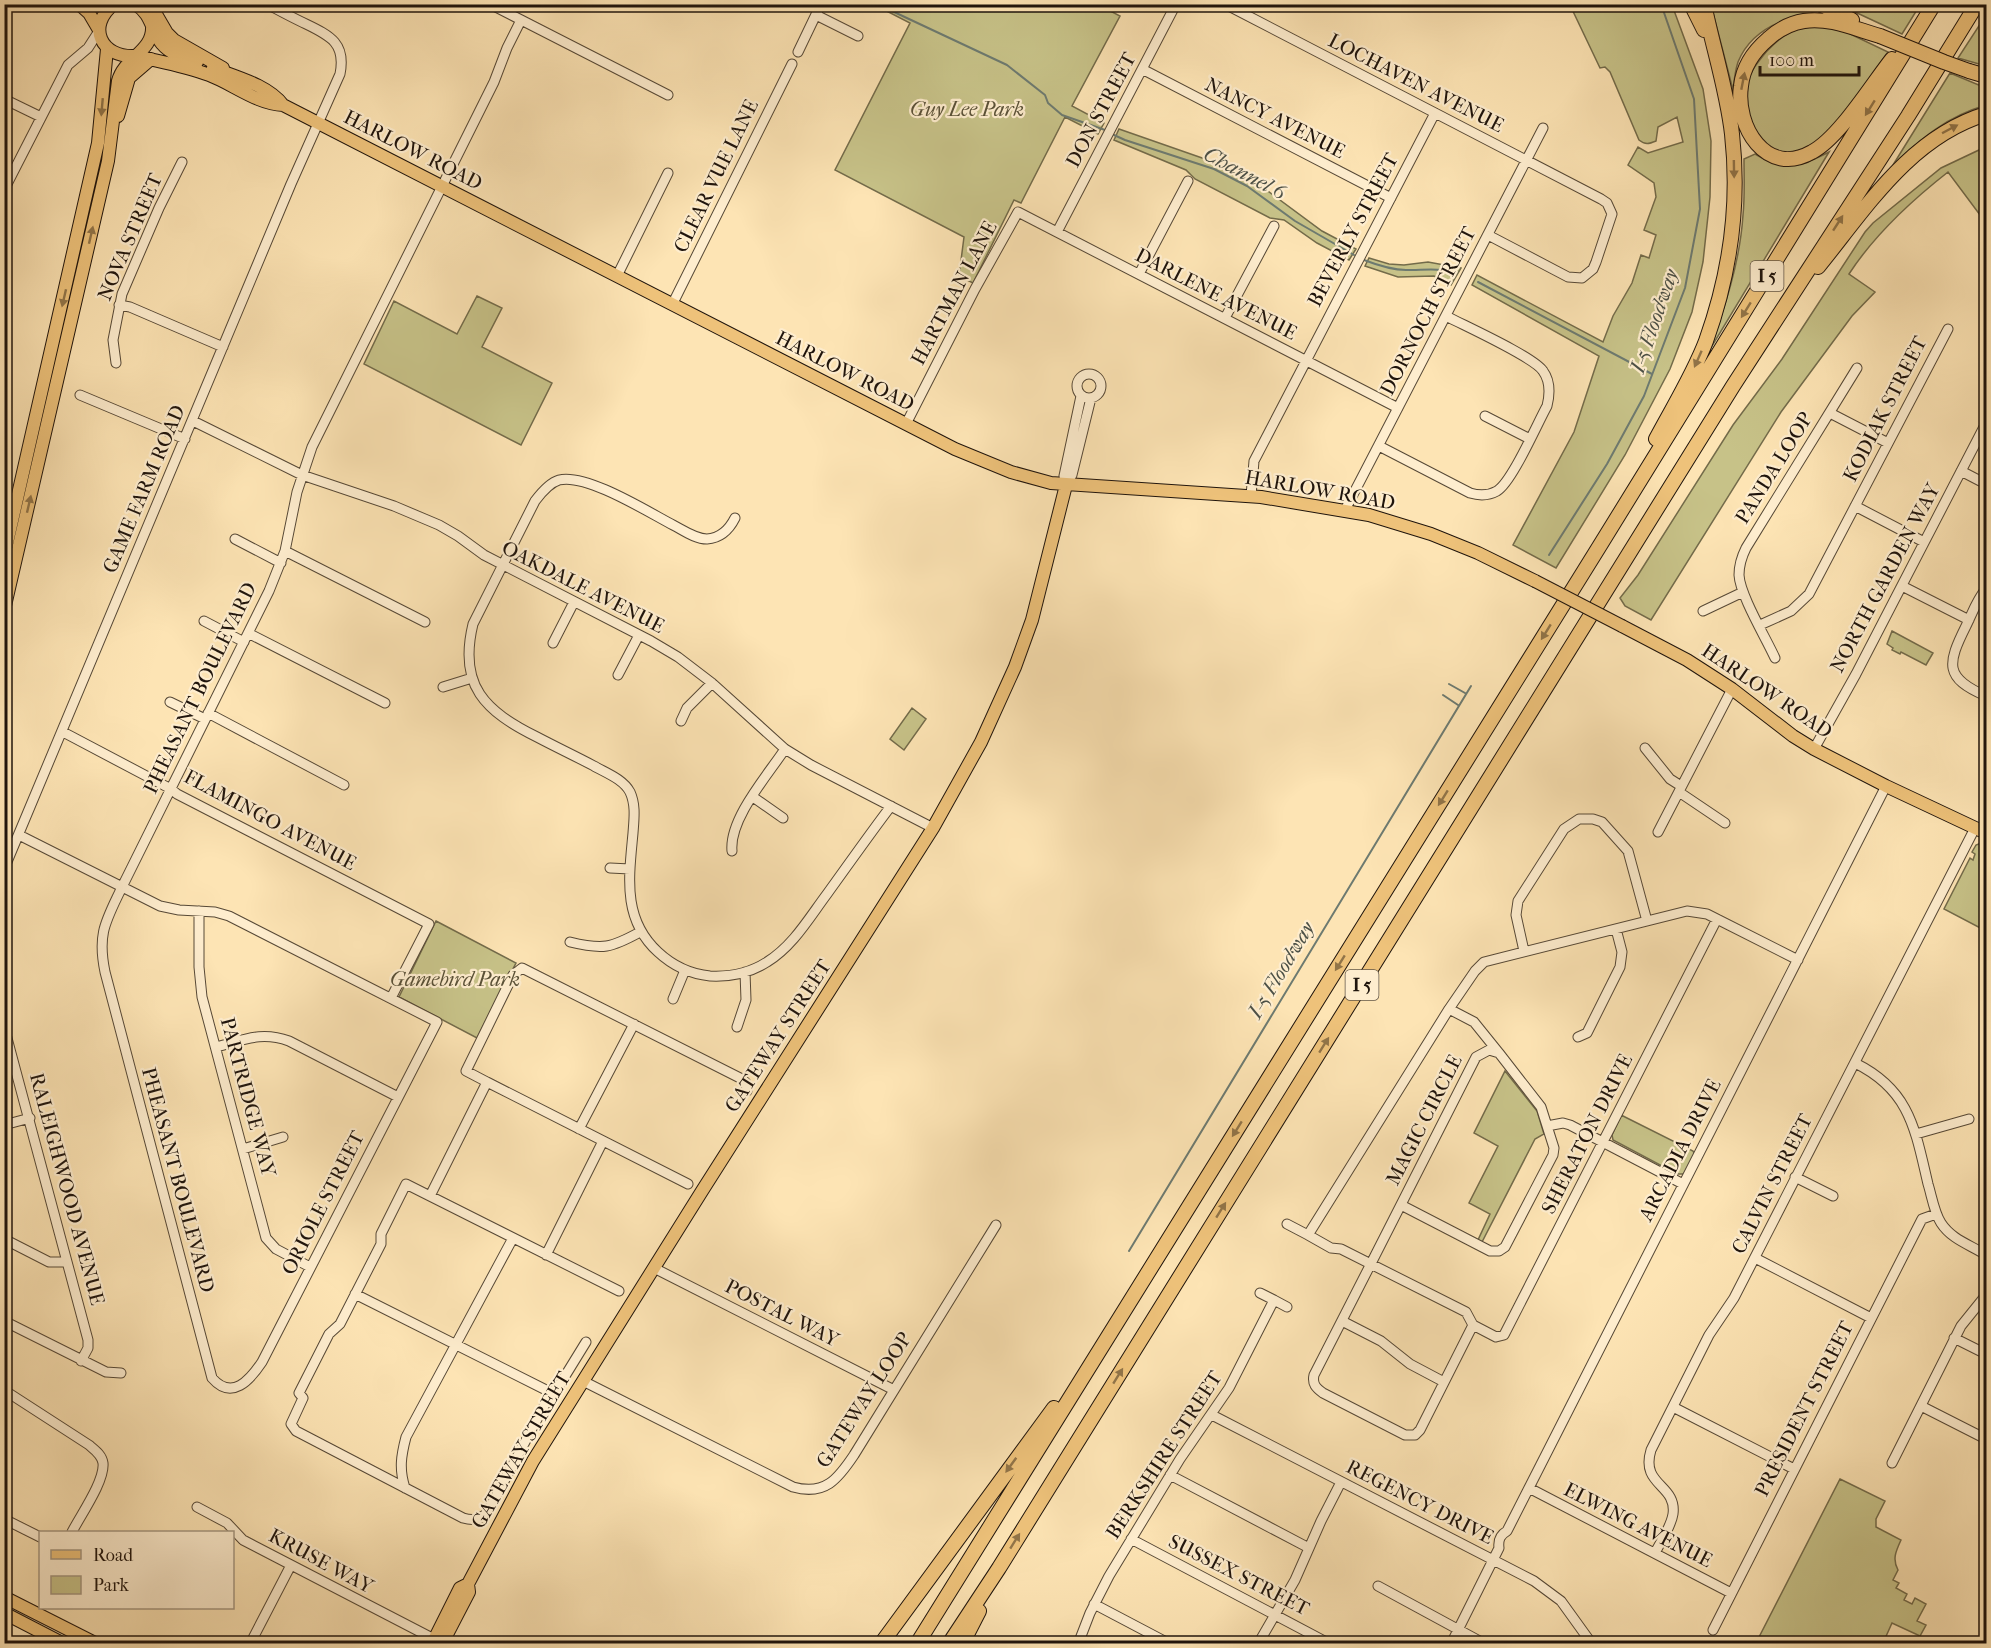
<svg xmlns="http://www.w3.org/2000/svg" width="1991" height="1648" font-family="'IM FELL French Canon',serif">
	<rect width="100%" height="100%" fill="#fde4b4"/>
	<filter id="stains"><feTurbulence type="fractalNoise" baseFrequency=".00333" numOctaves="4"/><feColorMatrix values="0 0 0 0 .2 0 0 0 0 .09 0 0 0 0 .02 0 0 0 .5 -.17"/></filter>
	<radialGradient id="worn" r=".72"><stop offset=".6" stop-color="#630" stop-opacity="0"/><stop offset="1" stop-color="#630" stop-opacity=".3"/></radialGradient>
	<!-- green -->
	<path fill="#c7c288" stroke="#736b4a" stroke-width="1.5" d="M1097,4l23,12 -48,90 32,17 -6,11 -33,-17 -44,86 -7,-3 -41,83 -14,-7 5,-39 -129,-67 75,-147 -35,-18z
		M1570,5h102l31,84 8,52 -1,56 -7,65 -11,50 -22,57 -45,86 -69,113 -43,-23 61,-113 25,-76 -127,-71 5,-10 126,67 10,-26 19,-33 9,-28 8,3 7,-23 -12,-5 12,-33 -2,-14 -26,-18 10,-18 10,6 35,-11 -6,-25 -19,10 -2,14c-7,3 -11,4 -17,-1l-29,-68 -5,-5 -5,1z
		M1711,5h88l14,8c-31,5 -62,17 -75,49 -3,9 -4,19 -5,28z
		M1840,5h80l-18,29z
		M1986,15v51l-28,-8z
		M1823,26l21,5 44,21c-16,22 -51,80 -73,93 -42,25 -74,-13 -70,-55 2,-15 13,-28 22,-39 19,-20 30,-24 56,-25z
		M1950,73l36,15v17c-40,12 -63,32 -93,60z
		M1119,129l86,30 52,24 65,48 34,18 -7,11 -32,-17 -33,-23 -14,-2 -75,-39 -9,-9 -72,-30z
		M1979,150l7,6v67l-38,-51c-37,29 -73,62 -99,102l26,18 -23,24 -71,96 -130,208 -26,-14 -5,-8 18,-23 95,-150 49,-66 83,-127 8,-9 68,-55z
		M1829,152l-120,199c16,-44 31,-89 34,-136 2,-19 1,-38 1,-56l11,-5c30,18 45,13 74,-2z
		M1369,258l20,6 15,1 24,-3 33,6 -10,17 -17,-9 -36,1 -33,-11z
		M477,296l25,12 -20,39 70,36 -31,62 -157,-81 30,-63 63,33z
		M1892,631l41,22 -7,12 -25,-13 -1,2 -8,-4 1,-2 -6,-4z
		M912,708l14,11 -22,31 -14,-11z
		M1981,843l5,3v85l-42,-22 26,-51 3,2 2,-6 -3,-2 4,-7z
		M436,921l80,42 -39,75 -78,-41z
		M1505,1071l32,40 7,23 -9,5 -53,103 -4,-2 12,-26 -21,-11 29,-57 -24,-13z
		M1621,1115l72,36 2,4 -11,19h-7l-64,-34 -1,-5z
		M1840,1479l45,22 -9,18v8l25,13c-5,11 -9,19 -3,30l-5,10 6,3 -3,5 11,6 -3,6 8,4 3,-6 11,6 -9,17 9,4 -6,11 -28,-13 -9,20h-127z"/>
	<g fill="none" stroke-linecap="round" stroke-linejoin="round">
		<!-- stream -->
		<path stroke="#6d7a70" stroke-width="2" d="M877,4l130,61 38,30 3,8 14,12 43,15
			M1114,135l11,5 89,29 33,17 48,35 59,34
			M1364,260c13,5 27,10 42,10 17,0 30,-2 48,1
			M1478,282l174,92
			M1549,555l58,-91 37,-68 41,-108 15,-79 -6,-110 -33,-95
			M1449,684l16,9
			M1443,695l15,10
			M1129,1251l342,-565"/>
		<!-- minor casing -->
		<g stroke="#564836" stroke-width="11">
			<path id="minor" d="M490,4l178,91
				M1225,4l376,195 6,4 5,11 -16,48 -3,7 -11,9 -14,-1 -80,-42
				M816,15l42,21
				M798,52l23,-48
				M1142,69l249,129
				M4,99l37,18
				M4,190l64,-125 20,-17 11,-17
				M1057,232l119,-228
				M1139,274l49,-93
				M617,276l51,-103
				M119,305l11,2 93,40
				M672,305l120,-241
				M1225,318l49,-92
				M116,363l-3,-23 9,-46 37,-86 23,-46
				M1077 386a12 12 0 1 1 24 0a12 12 0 1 1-24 0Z
				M80,395l105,44
				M1830,413l58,30
				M1485,416l45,23
				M193,421l109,54 92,31 45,19 19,11 26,19 167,86 27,16 34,26 73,66 26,16 122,63
				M906,424l69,-135 43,-77 380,196
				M1379,446l91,47c10,3 18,3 27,-2 15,-9 40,-67 50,-85 3,-12 4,-24 -4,-35 -9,-14 -78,-45 -97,-55
				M1961,471l25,13
				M1066,485l-2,-9 17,-80
				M1066,485l6,-10 19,-77
				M1251,496l3,-35 181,-348
				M1855,506l69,36
				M1345,510l198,-382
				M735,518c-6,12 -14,20 -28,21 -12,0 -24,-9 -34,-14 -25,-13 -87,-52 -114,-45 -10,3 -18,13 -24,21l-62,123c-15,62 12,87 64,113 19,10 38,19 57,29 12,7 29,13 36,26 6,13 4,27 3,41 -4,44 -11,86 25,119 14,13 32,22 52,24 20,1 40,-3 57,-14 26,-16 42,-44 60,-68 21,-29 42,-59 64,-88
				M235,539l46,24
				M285,551l140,71
				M1902,586l67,34
				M1986,589c-9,10 -14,25 -20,37 -19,38 -22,52 20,70
				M1703,611l40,-19
				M204,621l40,21
				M1760,625l31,-14 18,-17 139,-265
				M248,633l137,70
				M553,643l21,-41
				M1775,658c-9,-20 -35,-63 -36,-83 0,-10 3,-19 7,-27l111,-180
				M618,675l21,-40
				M443,687l29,-9
				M170,702l35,17
				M208,713l136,72
				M681,721l6,-13 25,-25
				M63,732l108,57 6,5 252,130 -38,74
				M1645,748l25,31 11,7
				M1814,749l42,-75 130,-251
				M1679,792l46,31
				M753,797l30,21
				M1658,832l74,-143
				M19,835l141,71 19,4 36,2 14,4 208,106 -175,340c-12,18 -30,39 -50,16l-107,-406c-8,-39 1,-51 17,-85l147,-296 16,-40 12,-59 15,-45 182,-365 13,-34 14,-28
				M732,851c-3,-32 35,-75 53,-102
				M610,868l20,1
				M4,869l287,-685 49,-110c6,-30 -9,-38 -34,-50 -13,-6 -26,-13 -39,-20
				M199,911v56l3,30 64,241 10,11 34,18
				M570,942c33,8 41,6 70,-10
				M1524,951l-8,-36 2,-14 46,-72 15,-10h14l9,3 26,29 19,70
				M673,999l12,-29
				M1449,1009l26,-38 9,-9 203,-51 20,3 91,46
				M4,1027l84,313v8l-7,13
				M737,1027l9,-27 -1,-28
				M1578,1037l9,-4 33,-66 2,-15 -6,-23
				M216,1047c28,-7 45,-16 73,-6l109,56
				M1855,1063c55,27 60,66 73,121 4,13 6,28 13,39 11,17 30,22 45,32
				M487,1082l-21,-11 47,-96 9,-7 220,111 4,4 1,8
				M4,1125l26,-7
				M1547,1126l16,-3 7,2 113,59
				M579,1129l55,-105
				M1916,1134l53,-15
				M243,1149l40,-12
				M1795,1177l38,19
				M430,1196l57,-114 201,102
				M1401,1205l89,46h9l6,-4 48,-92 1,-7 -13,-41 -42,-54 -10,-3 -13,7c-53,106 -108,212 -162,318 -2,9 2,13 9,18l82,42h10l5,-5 53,-105 -7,-13 -125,-63 -10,-1 -23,-13 141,-226 25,13 25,31
				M1287,1224l21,11
				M4,1239l45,23h18
				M546,1255l57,-114
				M1755,1258l116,60
				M654,1268l240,122
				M1260,1293l14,7
				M355,1294l199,100
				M4,1321l102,51 15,1
				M1342,1321l39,20 29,23 34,18
				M1473,1325l23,12 8,-2 213,-416
				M1954,1338l32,16
				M586,1342l-32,52 -5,3 -62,116c-8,7 -14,8 -24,5l-167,-87 -5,-7 12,-26 -4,-5 30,-59 11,-10 41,-80v-10l25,-50 213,107
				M583,1381l210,106c32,9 45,-8 61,-32l142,-230
				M4,1390l85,55c6,5 13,10 14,18 2,18 -23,53 -31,69
				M1921,1406l65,33
				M1673,1407l121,62
				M1212,1415l322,166 27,20 31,43
				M1892,1463l69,-137 25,-31
				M1170,1475l139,73
				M405,1488c-6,-19 -4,-32 1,-51l107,-199
				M1529,1488l202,105
				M197,1507l30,16 16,17 191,99
				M4,1519l36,18
				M1131,1539l199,105
				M1655,1553c6,-12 16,-26 18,-39 4,-30 -33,-28 -22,-64l58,-115 25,-37 241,-470
				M1378,1586l107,58
				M1094,1604l76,40
				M1713,1630l209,-411 14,-5
				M250,1644l41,-79
				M1078,1644l12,-31 19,-37 71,-117 49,-71 45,-88 13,7
				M1258,1644l37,-64 26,-59 20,-39
				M1451,1644l48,-96c-1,-8 1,-13 8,-17l379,-745"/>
		</g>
		<!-- major casing -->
		<g stroke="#1f140c" stroke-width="14">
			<path id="major" d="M79,4l10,9 10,17
				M114,4c-28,22 -13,54 21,52
				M135,4c17,10 16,27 27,40 8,10 23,14 35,18
				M153,9l14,24 7,7 49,28
				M136,56c25,6 49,10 73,19 24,9 48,29 74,30l672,344 56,23 40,11 210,14 108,18 62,19 47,19 57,28
				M213,68c23,9 55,17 70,37
				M118,116l11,-38 22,-19
				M4,556l94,-413 9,-94
				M4,610l104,-449 10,-80c6,-24 36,-29 34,-56
				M1622,626l65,34 45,29 61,47 21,13 72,37 100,47
				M4,1597l93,47
				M4,1613l60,31
				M432,1644l28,-56 8,-4
				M442,1644l27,-52 -1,-8 65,-123 169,-270 231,-363 48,-86 34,-75 17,-47 34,-135"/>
		</g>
		<!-- highway casing -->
		<g stroke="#1f140c" stroke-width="16">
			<path id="highway" d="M1691,4l13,26
				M1820,4l32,16
				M1880,36c-25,-7 -50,-19 -76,-15 -13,2 -26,9 -36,18 -14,12 -25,28 -27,47 -6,40 25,92 71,66 27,-14 60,-68 80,-93
				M1969,71l17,5
				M1818,267c48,-59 92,-130 168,-153
				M1656,439c17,-32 37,-64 50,-98 24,-67 34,-136 26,-207 -5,-44 -19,-86 -28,-130
				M881,1644l173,-236
				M917,1644l682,-1097 335,-543
				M949,1644l50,-76 734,-1182 175,-270 69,-112
				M962,1644l17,-33"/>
		</g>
		<!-- minor -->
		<use href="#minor" stroke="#feedce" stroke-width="9"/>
		<!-- major -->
		<use href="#major" stroke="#eec27a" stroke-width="12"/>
		<!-- highway -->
		<use href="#highway" stroke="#eec27a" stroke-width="14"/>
		<!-- major-bridge casing -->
		<g stroke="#1f140c" stroke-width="14" stroke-linecap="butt">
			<path id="major-bridge" d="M1535,581l87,45"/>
		</g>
		<!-- highway-bridge casing -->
		<g stroke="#1f140c" stroke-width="16" stroke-linecap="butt">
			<path id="highway-bridge" d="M1880,36l64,26 25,9"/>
		</g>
		<!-- major-bridge -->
		<use href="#major-bridge" stroke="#eec27a" stroke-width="12"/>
		<!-- highway-bridge -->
		<use href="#highway-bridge" stroke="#eec27a" stroke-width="14"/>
	</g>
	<!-- one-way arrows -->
	<defs><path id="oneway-solid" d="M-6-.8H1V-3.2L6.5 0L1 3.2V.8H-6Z" transform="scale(1.5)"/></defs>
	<g fill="#917448">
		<use href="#oneway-solid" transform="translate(1743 81) rotate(-79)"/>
		<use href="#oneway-solid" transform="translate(102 107) rotate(95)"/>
		<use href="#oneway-solid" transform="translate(1870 108) rotate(122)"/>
		<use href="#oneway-solid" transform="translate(1950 129) rotate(-28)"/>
		<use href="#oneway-solid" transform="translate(1734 169) rotate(89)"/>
		<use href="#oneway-solid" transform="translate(1838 223) rotate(-57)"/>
		<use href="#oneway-solid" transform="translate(91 235) rotate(-77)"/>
		<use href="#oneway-solid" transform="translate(64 298) rotate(103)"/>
		<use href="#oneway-solid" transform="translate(1746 310) rotate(122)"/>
		<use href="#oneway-solid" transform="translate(1698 359) rotate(114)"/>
		<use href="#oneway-solid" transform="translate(29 504) rotate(-77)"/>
		<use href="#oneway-solid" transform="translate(1546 632) rotate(122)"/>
		<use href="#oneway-solid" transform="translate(1443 798) rotate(122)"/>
		<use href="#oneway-solid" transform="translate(1340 963) rotate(122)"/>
		<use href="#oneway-solid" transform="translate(1324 1045) rotate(-58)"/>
		<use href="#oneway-solid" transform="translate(1237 1129) rotate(122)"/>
		<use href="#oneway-solid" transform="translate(1221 1210) rotate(-58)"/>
		<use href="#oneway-solid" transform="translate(1118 1376) rotate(-58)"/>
		<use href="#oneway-solid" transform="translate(1011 1465) rotate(126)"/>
		<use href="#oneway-solid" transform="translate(1015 1541) rotate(-58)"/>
	</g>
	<g text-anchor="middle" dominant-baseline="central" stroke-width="4.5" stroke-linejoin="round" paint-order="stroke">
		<!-- shield labels -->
		<g fill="#feedce" stroke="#625546" stroke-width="1.5">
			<rect x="1750.5" y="261" width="33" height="30" rx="4.5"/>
			<rect x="1345.5" y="970" width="33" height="30" rx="4.5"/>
		</g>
		<g font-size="18" font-weight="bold" fill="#1f140c">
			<text x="1767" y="276">I 5</text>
			<text x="1362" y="985">I 5</text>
		</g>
		<!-- street labels -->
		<g font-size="20" fill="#1f140c" stroke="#feedce">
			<text transform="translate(1416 83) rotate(27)">LOCHAVEN AVENUE</text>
			<text transform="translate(1101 110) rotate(-62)">DON STREET</text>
			<text transform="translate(1275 118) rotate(27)">NANCY AVENUE</text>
			<text transform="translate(413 150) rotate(27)">HARLOW ROAD</text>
			<text transform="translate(716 176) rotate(-64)">CLEAR VUE LANE</text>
			<text transform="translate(1353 230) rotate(-62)">BEVERLY STREET</text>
			<text transform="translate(130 237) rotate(-67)">NOVA STREET</text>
			<text transform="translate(954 293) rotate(-62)">HARTMAN LANE</text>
			<text transform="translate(1216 294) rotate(27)">DARLENE AVENUE</text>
			<text transform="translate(1428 311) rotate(-63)">DORNOCH STREET</text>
			<text transform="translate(845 371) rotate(27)">HARLOW ROAD</text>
			<text transform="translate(1885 409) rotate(-63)">KODIAK STREET</text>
			<text transform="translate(1774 468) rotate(-58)">PANDA LOOP</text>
			<text transform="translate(144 489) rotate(-67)">GAME FARM ROAD</text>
			<text transform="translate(1320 490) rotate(10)">HARLOW ROAD</text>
			<text transform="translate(1885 578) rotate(-62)">NORTH GARDEN WAY</text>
			<text transform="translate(583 587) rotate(27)">OAKDALE AVENUE</text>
			<text transform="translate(200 688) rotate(-64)">PHEASANT BOULEVARD</text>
			<text transform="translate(1767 691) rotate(34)">HARLOW ROAD</text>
			<text transform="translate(270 820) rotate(28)">FLAMINGO AVENUE</text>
			<text transform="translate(778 1036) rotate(-57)">GATEWAY STREET</text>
			<text transform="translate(248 1097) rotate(75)">PARTRIDGE WAY</text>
			<text transform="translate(1424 1120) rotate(-63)">MAGIC CIRCLE</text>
			<text transform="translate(1587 1134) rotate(-63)">SHERATON DRIVE</text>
			<text transform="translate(1680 1150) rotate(-63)">ARCADIA DRIVE</text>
			<text transform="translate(178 1180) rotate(75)">PHEASANT BOULEVARD</text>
			<text transform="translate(1772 1184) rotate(-63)">CALVIN STREET</text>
			<text transform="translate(67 1189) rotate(75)">RALEIGHWOOD AVENUE</text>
			<text transform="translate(323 1203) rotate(-63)">ORIOLE STREET</text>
			<text transform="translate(782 1313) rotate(27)">POSTAL WAY</text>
			<text transform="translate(864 1400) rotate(-57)">GATEWAY LOOP</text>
			<text transform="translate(1804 1409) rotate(-63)">PRESIDENT STREET</text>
			<text transform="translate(521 1450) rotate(-60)">GATEWAY STREET</text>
			<text transform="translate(1164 1455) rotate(-57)">BERKSHIRE STREET</text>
			<text transform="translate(1420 1502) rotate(27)">REGENCY DRIVE</text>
			<text transform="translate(1638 1525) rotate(27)">ELWING AVENUE</text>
			<text transform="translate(321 1561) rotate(28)">KRUSE WAY</text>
			<text transform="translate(1239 1575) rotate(27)">SUSSEX STREET</text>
		</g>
		<!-- park labels -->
		<g font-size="20" font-style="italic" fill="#5a5137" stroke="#feedce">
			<text x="967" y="109">Guy Lee Park</text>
			<text x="455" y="979">Gamebird Park</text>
		</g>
		<!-- water labels -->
		<g font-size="21" font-style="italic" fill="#4c5046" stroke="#feedce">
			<text transform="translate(1245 173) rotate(28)">Channel 6</text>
			<text transform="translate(1654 321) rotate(-71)">I-5 Floodway</text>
			<text transform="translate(1281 970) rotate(-59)">I-5 Floodway</text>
		</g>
	</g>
	<!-- margin -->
	<rect width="1991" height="1648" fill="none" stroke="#fde4b4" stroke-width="24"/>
	<rect x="6" y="6" width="1979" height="1636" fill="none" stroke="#1f140c" stroke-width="3"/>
	<rect x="12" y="12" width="1967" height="1624" fill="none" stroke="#1f140c" stroke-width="1.5"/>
	<!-- legend -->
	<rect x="39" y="1531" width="195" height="78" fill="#feedce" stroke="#a59680" stroke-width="1.5"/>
	<rect x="51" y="1550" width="30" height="9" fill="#eec27a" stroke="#a59680" stroke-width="1.5"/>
	<text x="93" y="1561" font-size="18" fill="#1f140c">Road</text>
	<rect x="51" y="1576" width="30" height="18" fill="#c7c288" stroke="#a59680" stroke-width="1.5"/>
	<text x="93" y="1591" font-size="18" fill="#1f140c">Park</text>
	<!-- scale -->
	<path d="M1760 66v9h99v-9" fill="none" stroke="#1f140c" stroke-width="3"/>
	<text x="1769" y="66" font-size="18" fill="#1f140c" stroke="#feedce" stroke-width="4.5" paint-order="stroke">100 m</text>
	<rect width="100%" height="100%" filter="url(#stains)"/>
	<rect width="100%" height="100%" fill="url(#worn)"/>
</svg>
